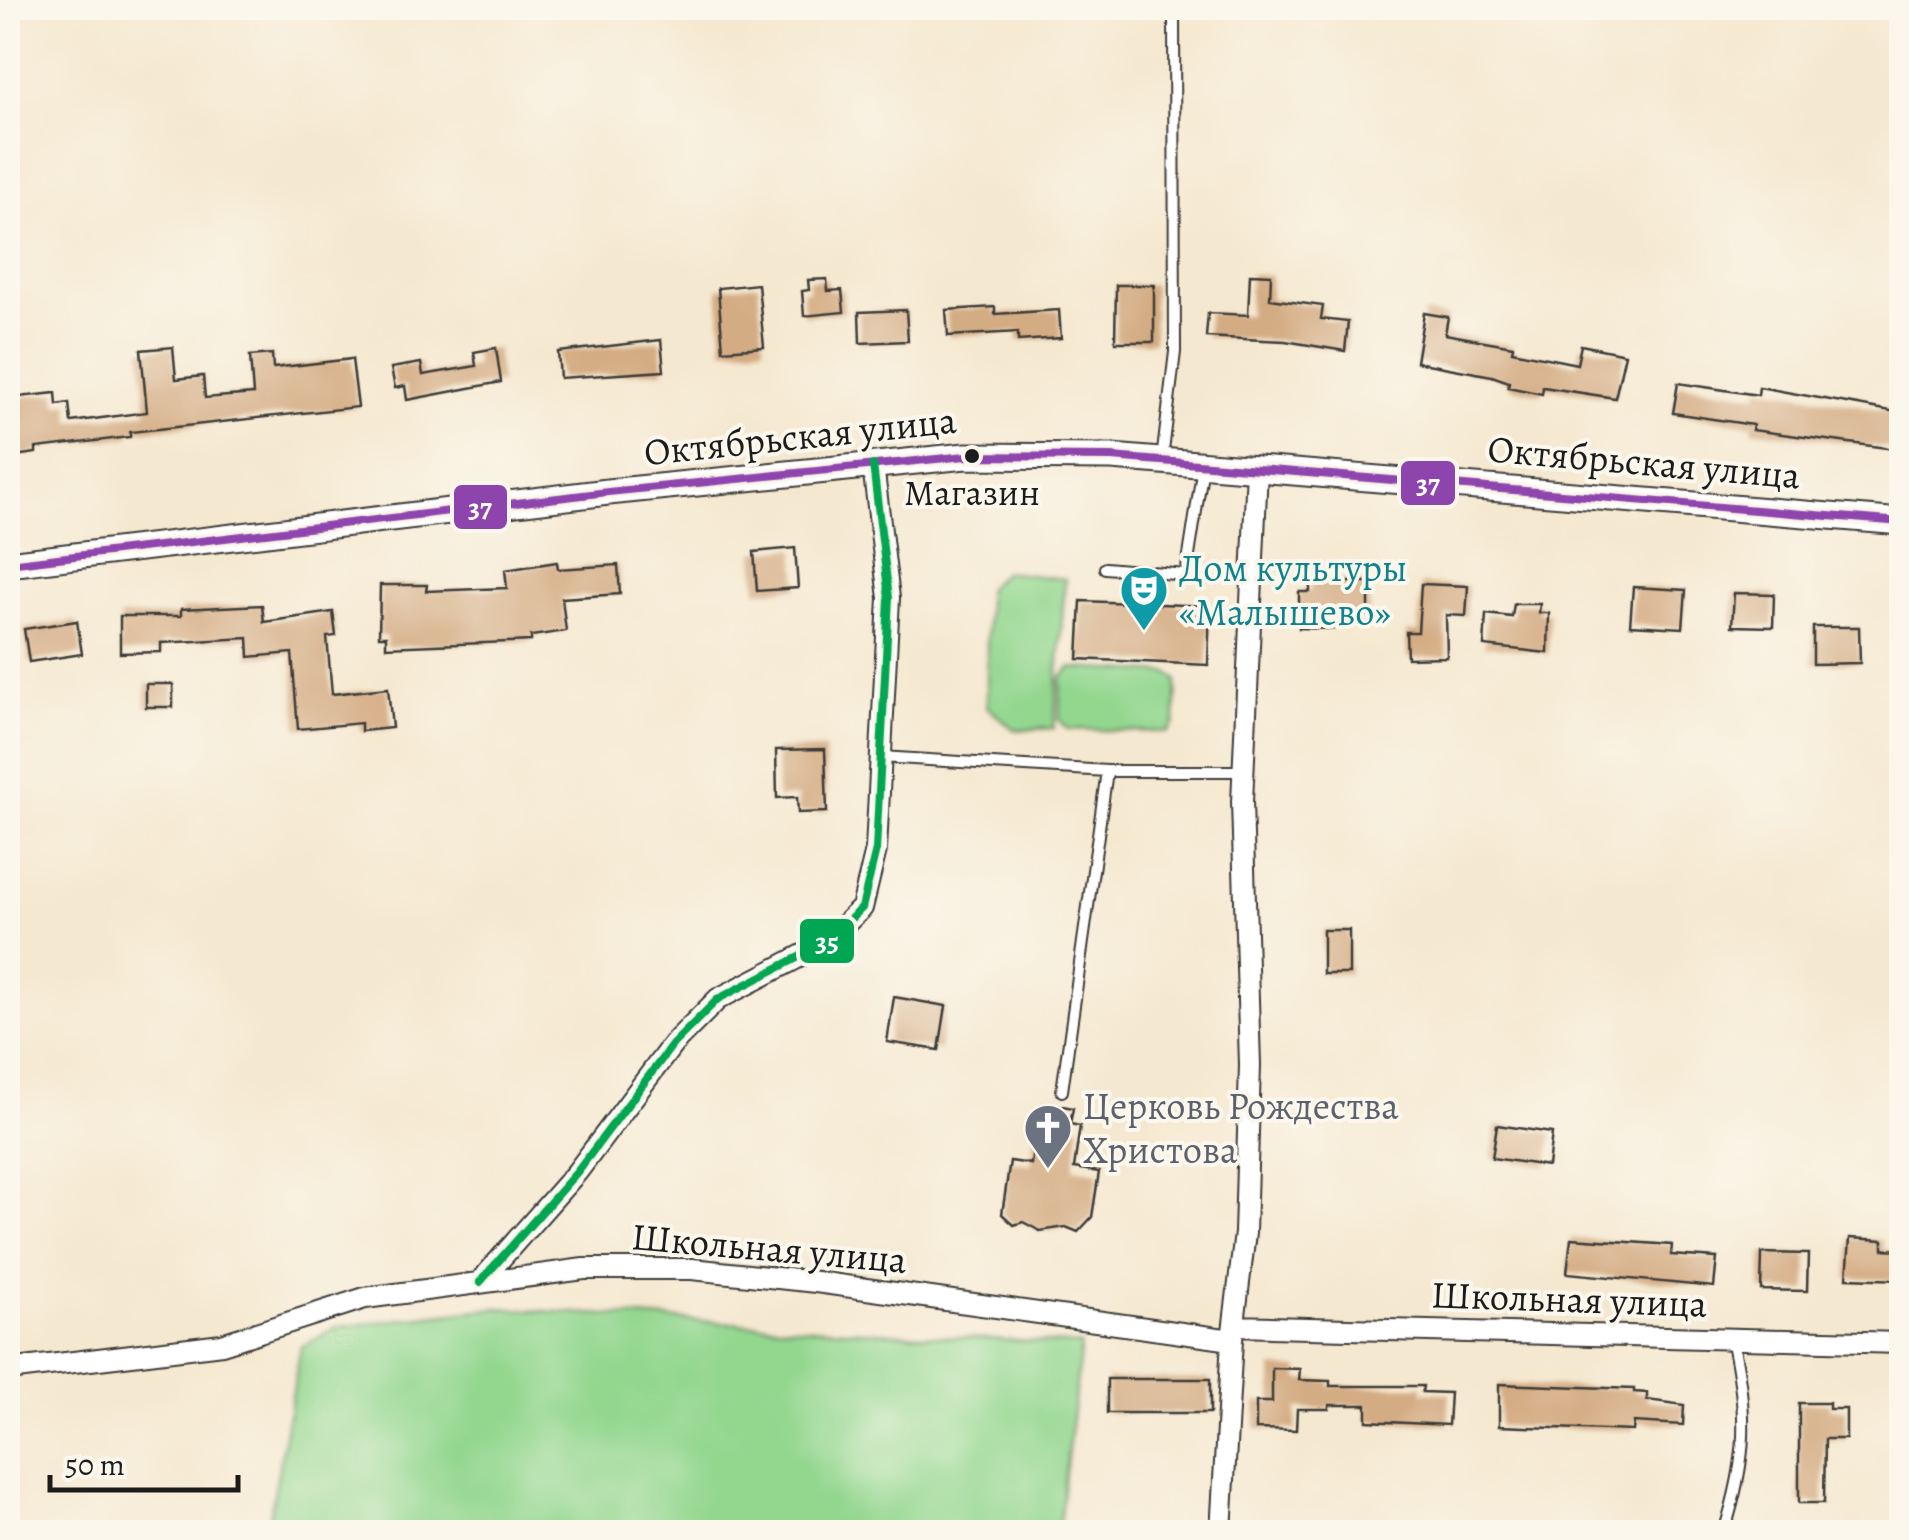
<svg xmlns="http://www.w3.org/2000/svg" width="1909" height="1540" font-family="Alegreya,serif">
	<rect width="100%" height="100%" fill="#fbf7ec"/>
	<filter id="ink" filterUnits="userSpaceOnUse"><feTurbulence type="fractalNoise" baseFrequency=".01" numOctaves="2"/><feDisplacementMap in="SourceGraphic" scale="20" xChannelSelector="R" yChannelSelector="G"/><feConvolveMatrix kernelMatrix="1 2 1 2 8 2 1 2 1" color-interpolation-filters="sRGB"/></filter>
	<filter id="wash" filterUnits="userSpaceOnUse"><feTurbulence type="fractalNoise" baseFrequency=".0048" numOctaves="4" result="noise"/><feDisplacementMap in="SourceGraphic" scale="40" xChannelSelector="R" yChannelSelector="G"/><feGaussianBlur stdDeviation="2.25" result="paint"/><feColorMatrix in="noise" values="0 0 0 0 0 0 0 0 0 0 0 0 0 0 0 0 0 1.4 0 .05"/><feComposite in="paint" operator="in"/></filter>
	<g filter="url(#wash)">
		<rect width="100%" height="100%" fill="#f5e8d0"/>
		<!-- green -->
		<path fill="#93d78f" stroke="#587a56" stroke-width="2.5" d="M1004,572l61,7 -11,149 -39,2 -28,-23v-119z
			M1071,668l98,5 8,7 -2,43 -7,9 -100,-3 -9,-10 2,-41z
			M496,1308l585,37 -23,187h-791l34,-185 36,-20z"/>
		<g id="blocks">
			<!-- building -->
			<path fill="#d4ac83" d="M1250,274l21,1 -1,24 53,7 -2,13 27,3 -3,29 -60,-10 -79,-4 2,-24 40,2z
				M827,279l1,12 14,-1 2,22 -40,4 -2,-25 7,-1 -1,-10z
				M758,284l6,63 -41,3 -5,-62z
				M1116,285h38v57h-39z
				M995,307v7l64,-4 2,28 -43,3v-9l-70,4 -2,-26z
				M906,310l2,31 -48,2 -1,-31z
				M1424,313l24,4 -3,17 68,12 -1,5 65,13 4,-19 44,9 -10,44 -72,-11 -1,7 -34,-7 1,-5 -17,-6 -76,-14z
				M661,340l3,31 -104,7 -2,-26z
				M173,347l3,32 27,-3 2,22 48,-4 -3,-38 22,-2 1,14 79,-9 6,48 -228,25v5l-94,11v5l-28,4v-43l12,-2 -2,-15 38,-4 1,12 12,-2 2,19 76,-10 -6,-62z
				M496,348l5,34 -94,18 -2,-14 -10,2 -4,-20 30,-5 2,12 53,-9 -2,-14z
				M1678,383l80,12 1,-8 143,26v37l-150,-20 1,-5 -80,-12z
				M795,548l3,40 -41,3 -3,-39z
				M557,562l1,7 60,-4 2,29 -58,4 4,33 -35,5v5l-145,6v-11h-7l1,-51h47l-1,6 81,-3 -2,-18z
				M1318,582h51v33h-36v14l-34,-1v-36h11v-8z
				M1421,584l47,2 -2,30 -20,-1 1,42 -40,1 -1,-26h12z
				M1633,587l53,3 -3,38 -53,-3z
				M1734,593l40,1 -1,33 -41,-1z
				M1081,601l129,5 -2,59 -130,-6z
				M1514,604h26l-1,9h10l-1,40 -64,-7 2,-32 26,3z
				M262,605l2,17 69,-10 3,24 -9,1 5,57 56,-6 4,40 -31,3v-8l-63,6 -6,-76 -43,4 -1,-19 -87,5v9l-41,1v-37h61v-7z
				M77,621l5,33 -53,8 -5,-33z
				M1813,627h46l1,36 -47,1z
				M146,684h27v23h-27z
				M825,749l2,63 -29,1 -1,-16 -20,1 -1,-48z
				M1323,930h26v44h-26z
				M894,997l52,9 -7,44 -52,-8z
				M1052,1104l21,4 -3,16 10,2 -6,42 25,4 -7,45 -14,15 -12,-5 -26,4 -17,-9 -9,3 -12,-11 8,-53 21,3 7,-46 12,2z
				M1497,1125l55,8 -4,33 -56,-8z
				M1571,1238l101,7 -1,10 46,3 -3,29 -147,-14z
				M1850,1238l33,2v9l19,1v30l-55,-2z
				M1762,1253l46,1 -1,37 -46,-1z
				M1272,1368l28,1 -1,11 31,1v5h93l-1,6 28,1 -2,32 -81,-4v-16h-38v4h-32l-1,21 -40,-1v-27h16z
				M1107,1379h103v34h-103z
				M1499,1384l135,5v3l13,1v7l37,5 -1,20 -49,-3 -1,9 -134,-5z
				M1799,1403h30v6h17v30h-21l-1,64h-25z"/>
		</g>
	</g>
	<g filter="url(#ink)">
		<use href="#blocks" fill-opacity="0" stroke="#3d3b37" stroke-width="2.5"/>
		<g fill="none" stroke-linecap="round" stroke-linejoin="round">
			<!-- service casing -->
			<g stroke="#3d3b37" stroke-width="14">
				<path id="service" d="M1162,460l13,-108 -1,-344
					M1105,568l81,7 17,-109
					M881,757l226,14h136
					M1062,1091l45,-320
					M1724,1532c23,-73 25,-117 8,-193"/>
			</g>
			<!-- minor casing -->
			<g stroke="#3d3b37" stroke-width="24">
				<path id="minor" d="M480,1282l97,-110 96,-128 45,-45 106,-55 38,-36 14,-58 13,-252 -16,-133
					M1234,1326l668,17
					M8,1370l214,-26 143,-46 219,-29h108l124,13 416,58
					M1221,1532l11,-192 13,-107 5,-168 -8,-263 15,-333"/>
			</g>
			<!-- tertiary casing -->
			<g stroke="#3d3b37" stroke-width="29">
				<path id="tertiary" d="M8,564l600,-72 358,-36 146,1 790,65"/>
			</g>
			<!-- service -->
			<use href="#service" stroke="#fff" stroke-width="10"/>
			<!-- minor -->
			<use href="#minor" stroke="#fff" stroke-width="20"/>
			<!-- tertiary -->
			<use href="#tertiary" stroke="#fff" stroke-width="25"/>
			<!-- bus-1 casing -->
			<g stroke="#fbf7ec" stroke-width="15">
				<path id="bus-1" d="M8,564l600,-72 358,-36 146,1 790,65"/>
			</g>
			<!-- bus-2 casing -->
			<g stroke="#fbf7ec" stroke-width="15">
				<path id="bus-2" d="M480,1282l97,-110 96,-128 45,-45 106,-55 38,-36 14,-58 13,-252 -16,-133"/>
			</g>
			<!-- bus-1 -->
			<use href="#bus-1" stroke="#8e44ad" stroke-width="8"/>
			<!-- bus-2 -->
			<use href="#bus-2" stroke="#00a651" stroke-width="8"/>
		</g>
	</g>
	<!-- icons -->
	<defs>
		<g id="theatre-pin" transform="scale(2.5)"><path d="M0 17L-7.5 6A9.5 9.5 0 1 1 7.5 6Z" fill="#0f9aa8" stroke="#fbf7ec"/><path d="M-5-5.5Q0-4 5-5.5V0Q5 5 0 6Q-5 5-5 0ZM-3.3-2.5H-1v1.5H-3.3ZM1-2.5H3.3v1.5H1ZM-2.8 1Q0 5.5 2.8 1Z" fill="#fff"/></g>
		<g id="church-pin" transform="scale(2.5)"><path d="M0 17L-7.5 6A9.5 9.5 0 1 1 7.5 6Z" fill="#6b7280" stroke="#fbf7ec"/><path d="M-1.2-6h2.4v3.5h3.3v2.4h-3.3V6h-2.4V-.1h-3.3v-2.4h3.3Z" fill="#fff"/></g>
	</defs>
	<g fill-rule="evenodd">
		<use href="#theatre-pin" x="1144" y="590"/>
		<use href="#church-pin" x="1048" y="1128"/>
	</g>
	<!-- markers -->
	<circle fill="#1c1c1c" stroke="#fbf7ec" stroke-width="4" cx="972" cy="456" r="9"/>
	<g text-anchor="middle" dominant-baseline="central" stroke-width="8" stroke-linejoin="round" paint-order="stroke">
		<!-- bus labels -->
		<g font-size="36" fill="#1c1c1c" stroke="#fbf7ec">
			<text x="972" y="492">Магазин</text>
		</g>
		<!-- street labels -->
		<g font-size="38" fill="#1c1c1c" stroke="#fbf7ec">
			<text transform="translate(800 436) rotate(-6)">Октябрьская улица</text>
			<text transform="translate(1644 462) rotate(5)">Октябрьская улица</text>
			<text transform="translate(769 1248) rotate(5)">Школьная улица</text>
			<text transform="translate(1569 1299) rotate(2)">Школьная улица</text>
		</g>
		<!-- culture labels -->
		<g font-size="38" fill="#0d838f" stroke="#fbf7ec" text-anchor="start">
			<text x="1179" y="568">Дом культуры<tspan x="1179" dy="44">«Малышево»</tspan></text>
		</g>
		<!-- worship labels -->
		<g font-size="38" fill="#5b616d" stroke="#fbf7ec" text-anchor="start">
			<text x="1083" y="1106">Церковь Рождества<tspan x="1083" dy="44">Христова</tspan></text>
		</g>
	</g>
	<g stroke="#fbf7ec" stroke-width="4">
		<rect x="1399" y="459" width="58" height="48" rx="10" fill="#8e44ad"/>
		<rect x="452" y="483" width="57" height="48" rx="10" fill="#8e44ad"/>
		<rect x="798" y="917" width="58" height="48" rx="10" fill="#00a651"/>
	</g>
	<g font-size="28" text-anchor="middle" font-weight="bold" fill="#fff">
		<text x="1428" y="493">37</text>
		<text x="480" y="517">37</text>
		<text x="827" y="951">35</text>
	</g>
	<!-- margin -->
	<rect width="1909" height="1540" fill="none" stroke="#fbf7ec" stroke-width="40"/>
	<!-- scale -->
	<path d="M50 1475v15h188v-15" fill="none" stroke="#1c1c1c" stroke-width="5"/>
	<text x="65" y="1475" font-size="30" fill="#1c1c1c" stroke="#fbf7ec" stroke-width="8" paint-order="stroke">50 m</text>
</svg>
